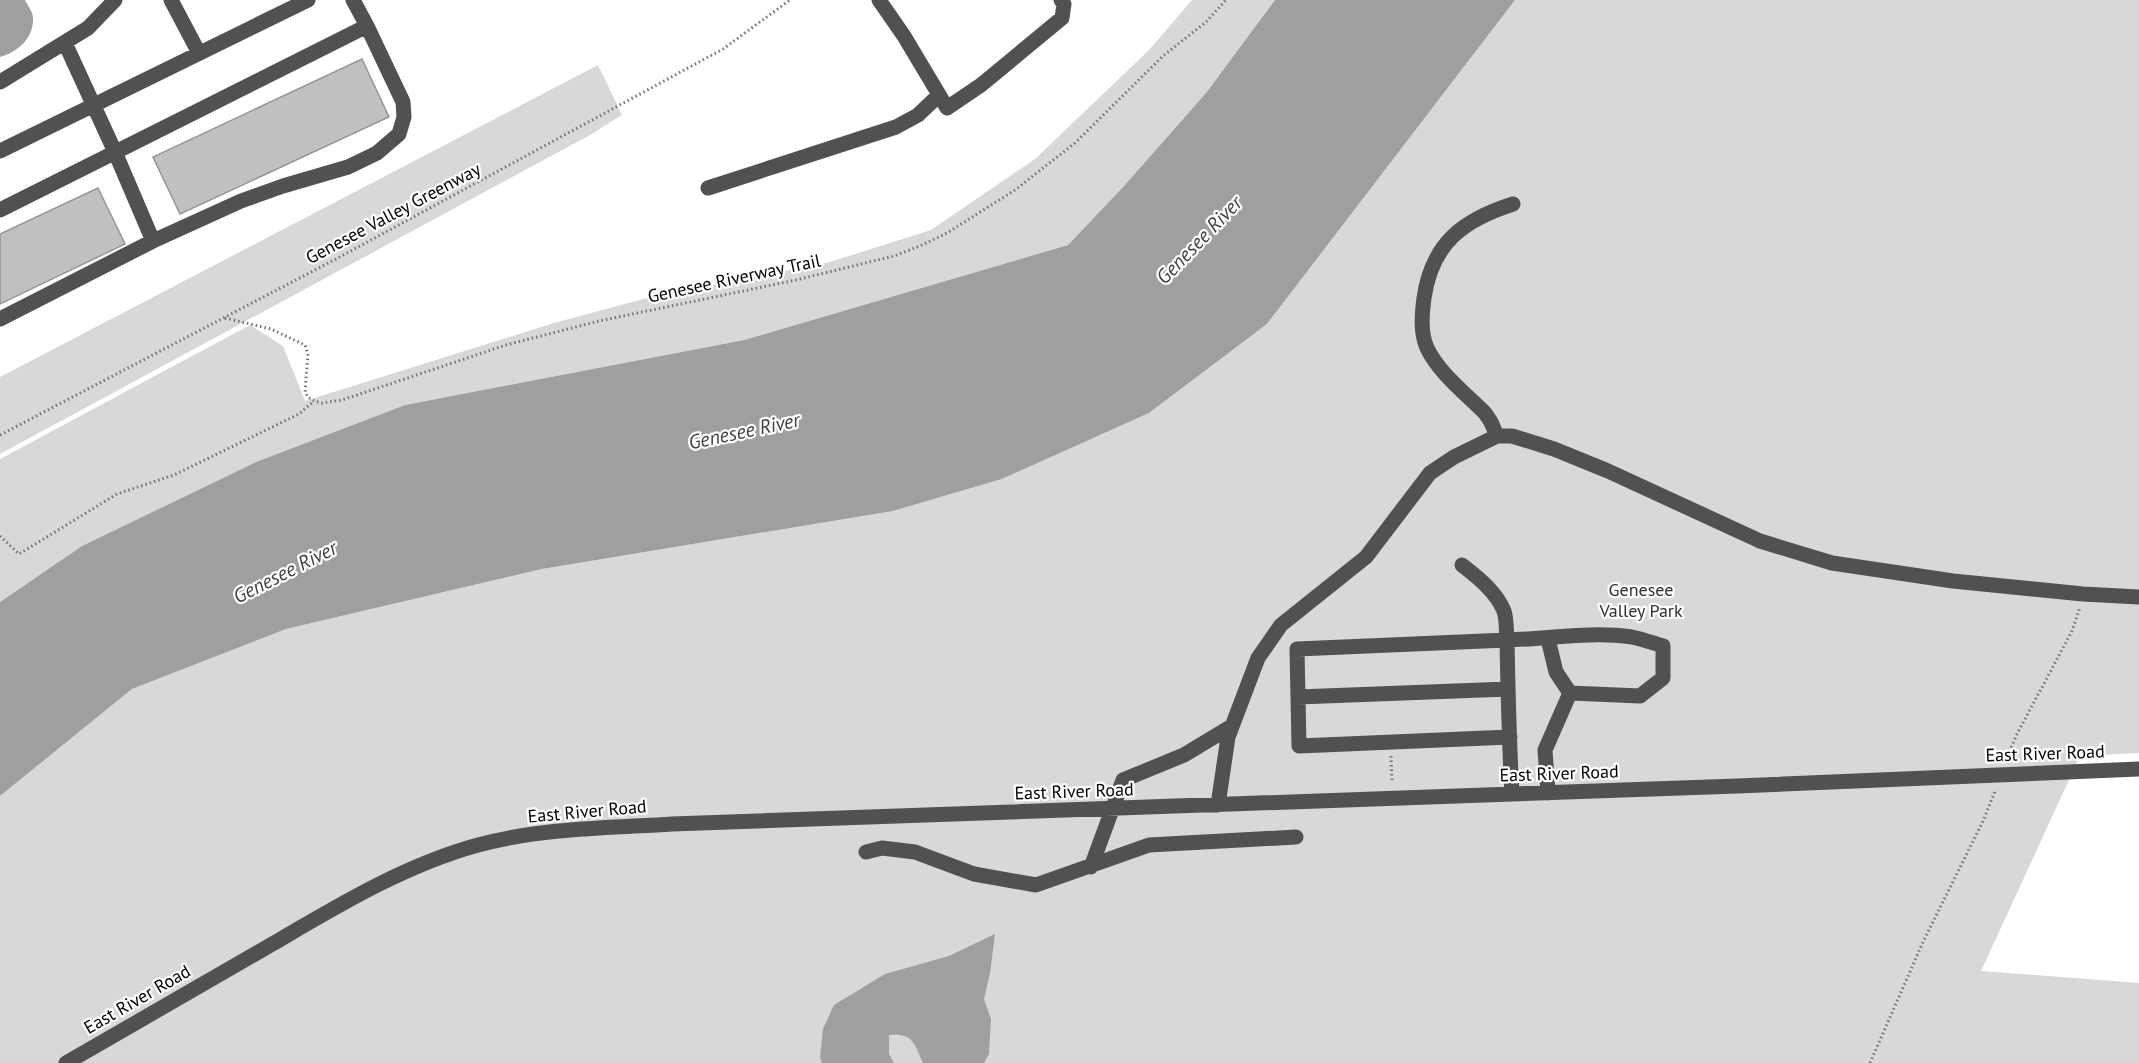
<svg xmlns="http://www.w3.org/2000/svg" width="2139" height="1063" font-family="'PT Sans',sans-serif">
	<rect width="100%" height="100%" fill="#fff"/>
	<!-- green -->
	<path fill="#d8d8d8" d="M1192,0h83l-69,93 -82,93 -56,59 -324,95 -339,65 -149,57 -174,84 -82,56v-143l250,-134 33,21 22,55 249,-78 89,-24 187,-37 101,-32 104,-71 114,-109z
		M1515,0h624v753l-59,3 -99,215 158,12v80h-2139v-267l132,-107 154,-60 256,-60 351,-58 109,-32 147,-66 118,-89z
		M598,65l24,50 -32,20 -590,319v-77z"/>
	<!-- water -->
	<path fill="#9f9f9f" d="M0,0h25c3,6 8,12 8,18 1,20 -15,34 -33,39z
		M1275,0h240l-248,324 -118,89 -147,66 -109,32 -351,58 -256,60 -154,60 -132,107v-194l82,-56 174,-84 149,-57 339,-65 324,-95 56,-59 82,-93z
		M995,934l-5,39 -6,26 7,20 -2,35 -5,9h-61c-9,-20 -10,-30 -34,-28v19l5,9h-72l-2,-5 3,-29 11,-24 51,-31 64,-18z"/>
	<!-- building -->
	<path fill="#c0c0c0" stroke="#959595" stroke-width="1.5" d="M362,59l27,58 -209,97 -27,-57z
		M98,188l27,56 -125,60v-70z"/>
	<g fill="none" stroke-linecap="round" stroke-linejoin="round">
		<!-- path -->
		<path stroke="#737373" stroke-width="3" stroke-dasharray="1.5 3" stroke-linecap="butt" d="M225,318l46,11 34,16 3,9 -3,38 3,5 6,4 8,2 20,-3 164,-55 93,-24 197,-41 98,-24 26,-10 27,-13 68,-43 60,-47 88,-87 43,-34 20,-22
			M0,435l336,-176 387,-210 67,-49
			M0,536l19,18 98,-60 57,-19 125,-61 15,-13
			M1391,756l1,26
			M2006,760l11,-26 55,-103 8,-24
			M1870,1063l53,-121 60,-121 13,-32"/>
		<!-- minor -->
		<path stroke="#515151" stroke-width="15" d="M171,0l28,53
			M879,0l25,36 43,72 34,-23 81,-67 2,-14 -3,-4
			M65,43l50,109 38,89
			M0,82l88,-54 27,-28
			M0,151l308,-151
			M708,188l188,-61 22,-12 21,-20
			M0,210l367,-184 -14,-26
			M0,319l153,-78 88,-40 42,-15 65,-19 29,-14 22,-19 5,-17 -1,-15 -36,-76
			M1497,436l-6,-14 -6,-9c-20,-20 -46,-40 -58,-65 -7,-16 -5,-34 -3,-50 8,-55 39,-78 89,-94
			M1462,565c15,12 34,26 42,46 3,9 2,20 3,29 41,-1 83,-9 125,-3 10,2 21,6 31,9v32l-23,18 -70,-3 -25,57 3,43
			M1548,639l8,33 14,21
			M1298,697l210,-8
			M1510,737l-211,9 -2,-97 210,-9c1,52 2,103 5,154
			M1218,805l10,-68 30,-79 23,-33 85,-68 64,-84 24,-16 43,-21h15l42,13 54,22 152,70 72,22 121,18 130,13 56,3
			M866,852l16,-4 33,4 59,22 62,11 113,-40 147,-8
			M1091,867l32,-87 61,-25 48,-29
			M66,1063c69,-40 139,-80 208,-120 65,-38 131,-78 204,-98 63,-17 129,-17 194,-21l1065,-38 402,-17"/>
	</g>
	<g text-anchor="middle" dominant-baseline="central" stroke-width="4.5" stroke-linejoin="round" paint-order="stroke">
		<!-- street labels -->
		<g font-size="18" fill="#000" stroke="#fff">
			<text transform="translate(393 213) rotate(-28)">Genesee Valley Greenway</text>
			<text transform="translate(734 278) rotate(-12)">Genesee Riverway Trail</text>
			<text transform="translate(2045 753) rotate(-2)">East River Road</text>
			<text transform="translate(1559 773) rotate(-2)">East River Road</text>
			<text transform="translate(1074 791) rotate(-2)">East River Road</text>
			<text transform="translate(587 811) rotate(-5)">East River Road</text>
			<text transform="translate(137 999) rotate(-30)">East River Road</text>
		</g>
		<!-- park labels -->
		<g font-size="18" fill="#2f2f2f" stroke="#fff">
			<text x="1641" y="589">Genesee<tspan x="1641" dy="21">Valley Park</tspan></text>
		</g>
		<!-- water labels -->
		<g font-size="20" font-style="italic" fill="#404040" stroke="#fff">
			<text transform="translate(1199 240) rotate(-46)">Genesee River</text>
			<text transform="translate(744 431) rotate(-12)">Genesee River</text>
			<text transform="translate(285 572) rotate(-27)">Genesee River</text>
		</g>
	</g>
</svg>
